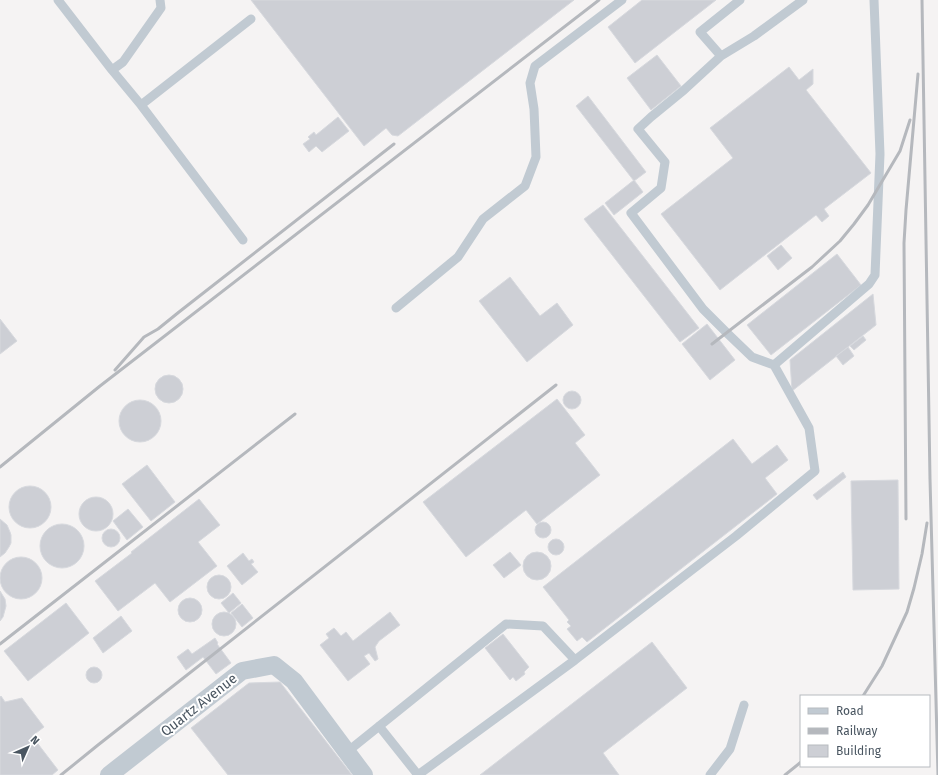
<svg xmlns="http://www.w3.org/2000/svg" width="938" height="775" font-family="'Fira Sans',sans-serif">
	<rect width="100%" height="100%" fill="#f5f3f3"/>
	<!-- building -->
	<path fill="#cdcfd5" stroke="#d7d9de" d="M251,0h323l-176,136 -6,-1 -6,-7 -22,18z
		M642,0h74l-81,63 -27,-36z
		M657,55l24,31 -30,24 -24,-32z
		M789,67l10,13 14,-11v15l-7,6 65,83 -47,36 5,7 -7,6 -6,-7 -96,75 -59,-76 72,-56 -23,-30z
		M588,96l58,76 -12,9 -58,-75z
		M338,117l11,14 -27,21 -6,-6 -7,6 -6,-8 7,-5 -2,-2 6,-5 2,3z
		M634,180l9,12 -29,23 -9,-12z
		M603,205l96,123 -19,14 -96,-123z
		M781,245l11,13 -14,12 -11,-14z
		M837,254l24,31 -90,70 -24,-30z
		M510,277l30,39 17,-13 16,22 -46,37 -48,-61z
		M873,294l3,31 -84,66 -2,-31z
		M0,319l17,22 -17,13z
		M707,324l28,36 -25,20 -28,-36z
		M863,336l3,4 -12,10 -4,-4z
		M848,347l6,9 -11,9 -7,-9z
		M155 389a14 14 0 1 1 28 0a14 14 0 1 1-28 0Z
		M563 400a9 9 0 1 1 18 0a9 9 0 1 1-18 0Z
		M557,399l28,36 -10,8 25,32 -63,49 -11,-14 -60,47 -43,-55z
		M119 421a21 21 0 1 1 42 0a21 21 0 1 1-42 0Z
		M733,439l19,25 25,-19 11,15 -23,18 12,16 -190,148 -5,-5 -5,4 -10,-12 4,-3 -4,-4 2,-2 -26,-33z
		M147,465l28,37 -24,19 -29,-37z
		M843,472l3,5 -29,23 -4,-5z
		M898,480l1,109 -46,1 -2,-109z
		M9 507a21 21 0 1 1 42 0a21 21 0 1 1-42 0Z
		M79 514a17 17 0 1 1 34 0a17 17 0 1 1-34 0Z
		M199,499l21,26 -22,17 19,24 -47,36 -15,-19 -37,28 -23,-30 37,-28 -1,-1z
		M128,509l15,18 -16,13 -14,-19z
		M0,519l7,6 3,7 1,3v8l-2,4 -4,6 -5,4z
		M535 530a8 8 0 1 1 16 0a8 8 0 1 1-16 0Z
		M40 546a22 22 0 1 1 44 0a22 22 0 1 1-44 0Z
		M102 538a9 9 0 1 1 18 0a9 9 0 1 1-18 0Z
		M548 547a8 8 0 1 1 16 0a8 8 0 1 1-16 0Z
		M510,552l11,13 -17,13 -11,-13z
		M523 566a14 14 0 1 1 28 0a14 14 0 1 1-28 0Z
		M243,553l6,8 3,-2 2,3 -3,2 7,8 -16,13 -15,-19z
		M0 578a21 21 0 1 1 42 0a21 21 0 1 1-42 0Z
		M207 587a12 12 0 1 1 24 0a12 12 0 1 1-24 0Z
		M0,591l5,8 1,7 -3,11 -3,4z
		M233,593l8,10 -12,10 -8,-10z
		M178 610a12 12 0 1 1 24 0a12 12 0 1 1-24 0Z
		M66,603l23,30 -61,48 -24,-30z
		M242,604l11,14 -11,9 -11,-14z
		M390,612l10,13 -21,16 -4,6 3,12 -3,2 -6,-8 -5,3 6,8 -22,17 -28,-36 9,-7 -3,-4 8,-6 7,8 5,-4 7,9z
		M212 624a12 12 0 1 1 24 0a12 12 0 1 1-24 0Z
		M121,616l11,15 -29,22 -10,-15z
		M503,634l26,33 -5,5 1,2 -9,7 -3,-4 -3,3 -25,-32z
		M215,638l3,5 -1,1 14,19 -15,11 -13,-17 -17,13 -9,-13 11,-8 4,5z
		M652,642l35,46 -84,65 16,22h-139z
		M86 675a8 8 0 1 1 16 0a8 8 0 1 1-16 0Z
		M280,682l72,93h-124l-37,-47 58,-45z
		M1,696l4,6 17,-4 22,29 -12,9 26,34 -6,5h-52v-78z"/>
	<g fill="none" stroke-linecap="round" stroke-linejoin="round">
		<!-- lane -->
		<path stroke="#c1cad2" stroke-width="9" d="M58,0l54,70 11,-8 38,-54 -1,-8
			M740,0l-40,32 21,24 33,-20 49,-36
			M721,56l-37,34 -33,27 -13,12 27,33 -4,26 -30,25 72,96 24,24 25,24 22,8
			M112,70l29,35 102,135
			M141,105l110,-86
			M396,308l62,-51 25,-38 42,-33 11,-29 -2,-48 -4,-26 5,-17 87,-66
			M379,726l39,49
			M347,752l159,-128 37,2 32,34
			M418,775l157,-115 161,-124 79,-65 -6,-43 -35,-63 95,-81 6,-9 5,-121 -6,-154
			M710,775l20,-26 14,-44"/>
		<!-- street -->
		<path stroke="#c1cad2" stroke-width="18" d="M109,775l133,-104 32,-6 20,16 70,94"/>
		<!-- rail -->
		<path stroke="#b5b8bd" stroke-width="3" d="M922,0l8,479 8,296
			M712,344l100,-77 28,-26 14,-17 14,-19 32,-54 10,-31
			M115,370l29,-33 14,-8 21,-17 215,-168
			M0,467l100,-81 499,-386
			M906,519l-2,-276 2,-33 12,-136
			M0,644l295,-230
			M863,696l19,-30 25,-54 7,-24 8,-34 5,-31
			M61,775l37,-30 458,-360
			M785,775l16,-13"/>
	</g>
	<g text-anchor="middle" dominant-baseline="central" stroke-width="4" stroke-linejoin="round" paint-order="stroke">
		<!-- street labels -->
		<g font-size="14" fill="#4a5661" stroke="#fff">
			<text transform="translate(199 705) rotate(-38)">Quartz Avenue</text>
		</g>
	</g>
	<!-- legend -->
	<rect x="800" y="695" width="130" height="72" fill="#ffffff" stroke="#b7bbc0"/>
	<rect x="808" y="708" width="20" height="6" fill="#c1cad2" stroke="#b7bbc0"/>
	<text x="836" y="715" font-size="12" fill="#4a5661">Road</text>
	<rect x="808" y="728" width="20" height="6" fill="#b5b8bd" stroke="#b7bbc0"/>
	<text x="836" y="735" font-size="12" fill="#4a5661">Railway</text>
	<rect x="808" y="745" width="20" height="12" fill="#cdcfd5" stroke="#b7bbc0"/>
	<text x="836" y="755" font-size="12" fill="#4a5661">Building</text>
	<!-- north arrow -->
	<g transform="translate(28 747) rotate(45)" stroke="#ffffff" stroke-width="3" paint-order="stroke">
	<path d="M0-3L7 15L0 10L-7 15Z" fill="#4a5661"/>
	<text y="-6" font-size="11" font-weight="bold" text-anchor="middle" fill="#4a5661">N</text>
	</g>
</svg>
